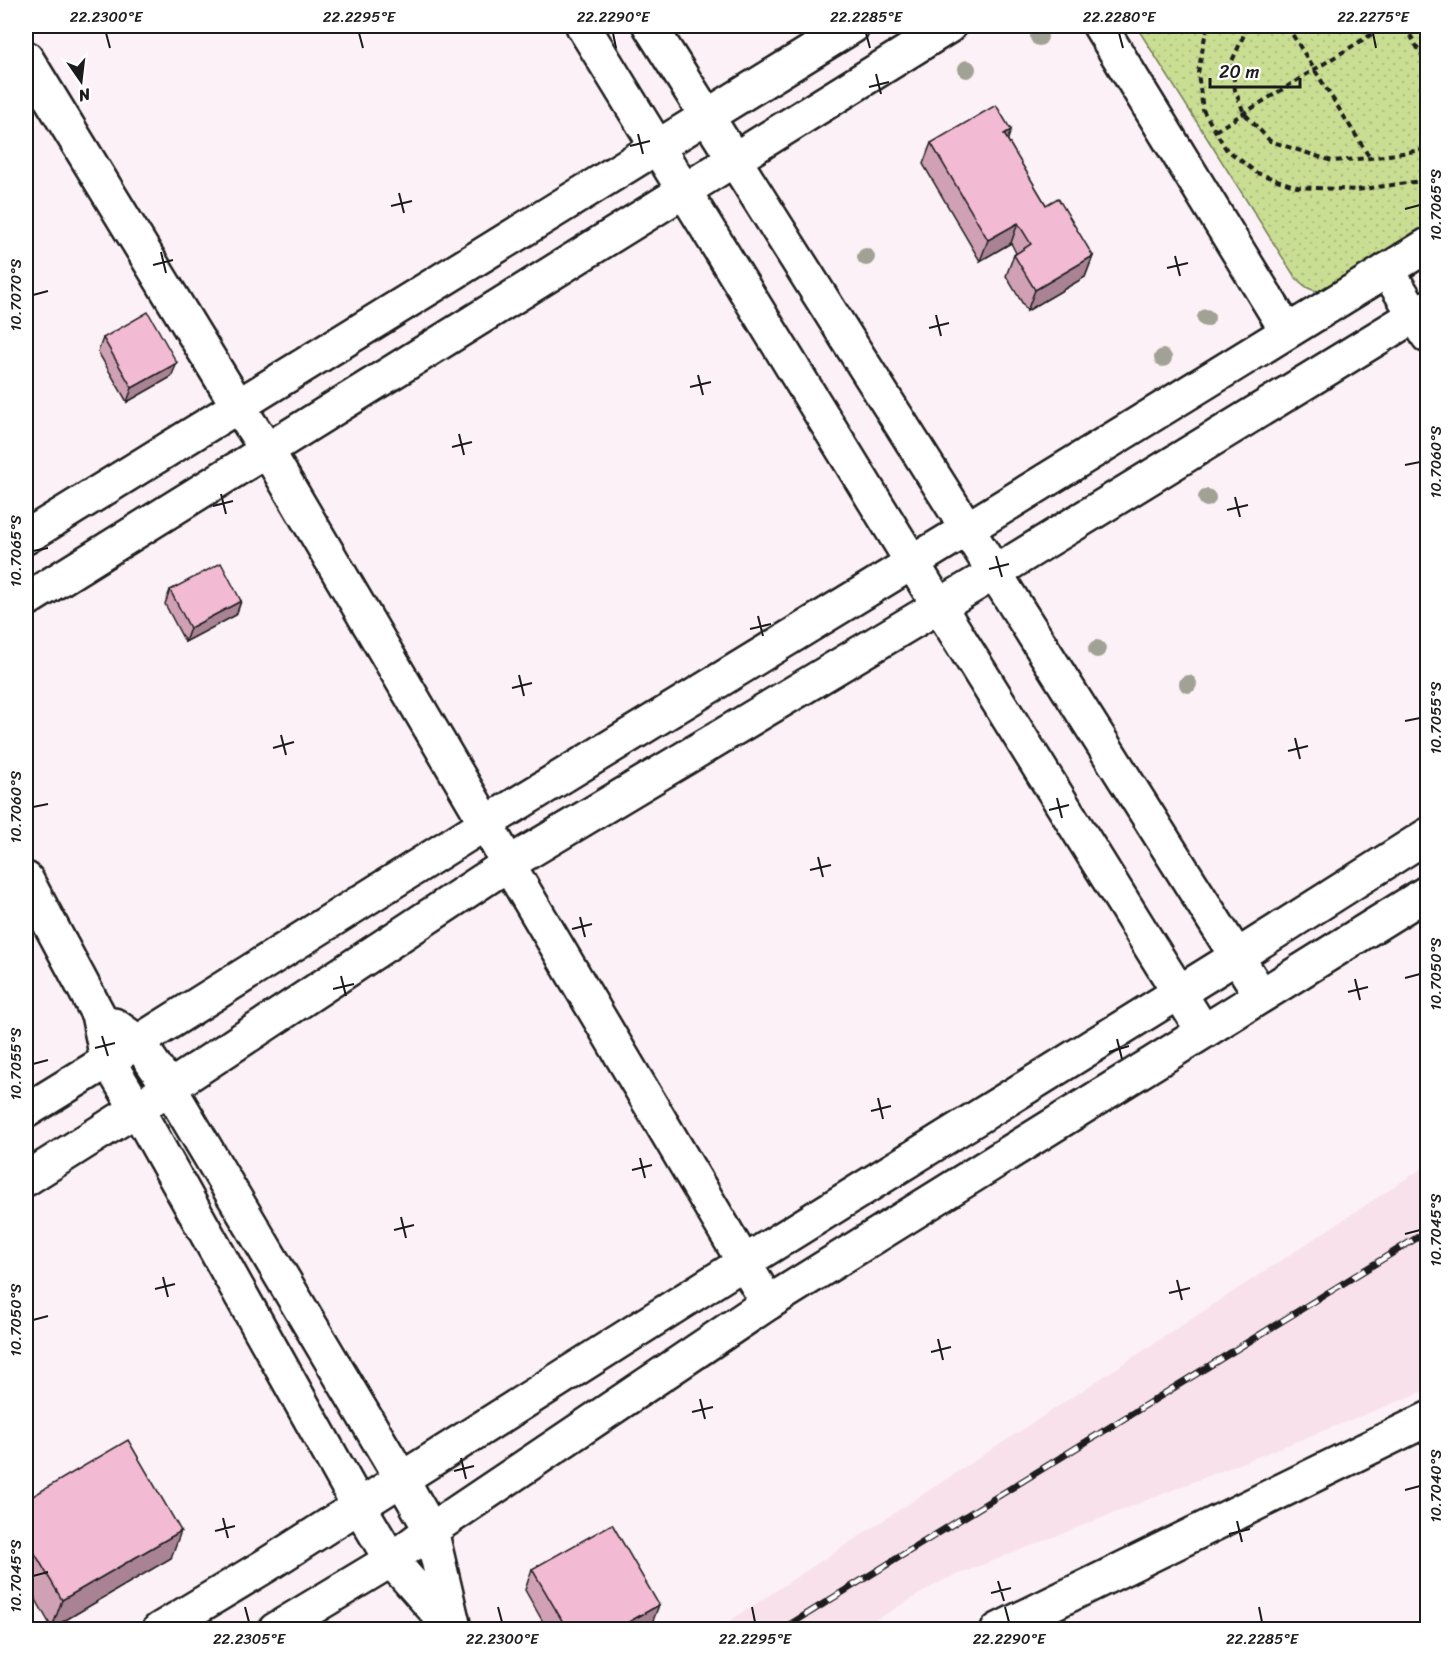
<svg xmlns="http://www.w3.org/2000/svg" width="1453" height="1655" font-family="Sriracha,sans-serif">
	<defs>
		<pattern id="park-dots" width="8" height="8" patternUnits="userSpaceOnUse" patternTransform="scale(1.5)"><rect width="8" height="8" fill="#c9de93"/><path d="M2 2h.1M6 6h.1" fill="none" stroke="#acbe7e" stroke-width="1.8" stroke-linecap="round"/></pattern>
	</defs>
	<rect width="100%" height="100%" fill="#fcf1f6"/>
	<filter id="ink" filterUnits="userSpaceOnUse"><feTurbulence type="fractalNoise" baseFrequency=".0167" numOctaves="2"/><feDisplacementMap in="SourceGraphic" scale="12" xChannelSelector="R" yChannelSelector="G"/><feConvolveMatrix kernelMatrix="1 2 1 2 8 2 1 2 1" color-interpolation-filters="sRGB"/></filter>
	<g filter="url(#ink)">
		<!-- built -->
		<path fill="#f9e1ec" d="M1427,1165v225l-483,190 -84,49h-143z"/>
		<!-- park -->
		<path fill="url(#park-dots)" stroke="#727d58" stroke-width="1.5" d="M1136,26h291v202l-103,62c-13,3 -20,-4 -29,-13z"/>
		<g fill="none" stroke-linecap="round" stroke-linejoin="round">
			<!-- minor casing -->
			<g stroke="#1c1c1c" stroke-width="38">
				<path id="minor" d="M583,26l356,580 264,425
					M650,26l611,969
					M1100,26l187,305
					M26,58l212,348 29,44 219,373 22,41 260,439
					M1387,270l41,66
					M26,879l72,135 9,45 30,50 222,397 -94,60 -106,64
					M114,1025l24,17 31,45 232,391
					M275,1630l116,-70
					M998,1630l430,-211"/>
			</g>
			<!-- tertiary casing -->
			<g stroke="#1c1c1c" stroke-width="38">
				<path id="tertiary" d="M26,537l827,-511
					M26,600l923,-574
					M26,1111l112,-69 348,-219 481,-294 461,-284
					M26,1179l111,-70 371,-245 486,-291 434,-266"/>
			</g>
			<!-- primary casing -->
			<g stroke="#1c1c1c" stroke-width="38">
				<path id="primary" d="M401,1478l30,52 23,98
					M391,1560l40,-30 337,-227 660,-411
					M453,1630l-62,-70 -32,-54 384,-243 493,-306 192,-122"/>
			</g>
			<!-- path -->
			<path stroke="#1c1c1c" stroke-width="4" stroke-dasharray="6 4.5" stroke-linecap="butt" d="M1207,26l-9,47 5,37 23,39 31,24 40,14 59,3 72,-10
				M1248,26l-16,35 3,29 9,23 26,28 62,20 38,-3 58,-9
				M1287,26l83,132
				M1405,26l23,40
				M1215,131l170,-105"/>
			<!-- minor -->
			<use href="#minor" stroke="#fff" stroke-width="33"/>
			<!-- tertiary -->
			<use href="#tertiary" stroke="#fff" stroke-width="33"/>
			<!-- primary -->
			<use href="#primary" stroke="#fff" stroke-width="33"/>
			<!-- rail casing -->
			<g stroke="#1c1c1c" stroke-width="7">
				<path id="rail" d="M781,1630l647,-399"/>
			</g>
			<!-- rail -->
			<use href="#rail" stroke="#fff" stroke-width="4.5" stroke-dasharray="14" stroke-linecap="butt"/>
		</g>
		<!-- trees -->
		<g fill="#a2a195">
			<circle cx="1039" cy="37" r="9"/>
			<circle cx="967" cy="69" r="9"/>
			<circle cx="866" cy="257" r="9"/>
			<circle cx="1206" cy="318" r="9"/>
			<circle cx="1163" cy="358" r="9"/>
			<circle cx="1207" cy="498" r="9"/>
			<circle cx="1097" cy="649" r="9"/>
			<circle cx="1188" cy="684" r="9"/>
		</g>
		<!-- wall -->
		<path fill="#d0a1b5" stroke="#1c1c1c" stroke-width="1.5" d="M1008,141l38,64 47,51 -8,21 -58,34 -21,-35 8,-21 2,-2 -5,-10 -31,18 -57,-97 8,-21z
			M103,338l68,39 -44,25 -29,-50z
			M170,590l71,11 -5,14 -51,27 -20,-38z
			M26,1500l145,58 -119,70 -26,-46z
			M532,1569l119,57 -6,3h-98l-22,-39z"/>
		<!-- shaded-wall -->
		<path fill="#a98394" stroke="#1c1c1c" stroke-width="1.5" d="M33,121l-7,21v-16z
			M1011,130l-7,21v-17z
			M1018,223l-7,20 -31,18 8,-21z
			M1093,256l-8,21 -58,34 8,-21z
			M177,363l-6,14 -44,25 5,-14z
			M241,601l-5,14 -51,27 5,-14z
			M181,1531l-10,27 -119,70 10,-28z
			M659,1605l-8,21 -6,3h-29z"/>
		<!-- building -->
		<path fill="#f2bbd3" stroke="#1c1c1c" stroke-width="1.5" d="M996,105l15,25 -7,4 42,71 12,-7 35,58 -58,34 -21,-35 17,-11 -13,-21 -30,17 -57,-97z
			M26,109l7,12 -7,5z
			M148,312l29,51 -45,25 -29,-50z
			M221,563l20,38 -51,27 -20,-38z
			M128,1440l53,91 -119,69 -36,-62v-38z
			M612,1524l47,81 -43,24h-49l-35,-60z"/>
	</g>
	<!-- ticks -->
	<path fill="none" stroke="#1c1c1c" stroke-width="2" d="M106,33l4,15M359,33l4,15M613,33l3,15M866,33l4,15M1119,33l4,15M1373,33l3,15M876,74l5,20M869,87l20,-5M638,134l5,20M630,146l20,-5M399,193l5,20M391,206l21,-5M1405,209l15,-4M161,252l5,21M1175,256l5,20M153,265l20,-5M1167,268l21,-5M33,295l15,-4M936,315l5,21M929,328l20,-5M698,375l5,20M690,387l21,-5M459,434l5,21M452,447l20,-5M1405,465l15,-3M221,494l5,20M1235,497l5,20M213,506l20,-5M1227,510l21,-5M33,551l15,-3M996,556l6,21M989,569l20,-5M758,616l5,20M750,629l21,-5M519,675l5,21M512,688l20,-5M1405,721l15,-3M281,735l5,20M1295,738l5,21M273,748l21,-6M1288,751l20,-5M1057,798l5,20M33,807l15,-3M1049,810l20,-5M818,857l5,20M810,870l21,-5M580,917l5,20M572,929l20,-5M341,976l5,20M1405,978l15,-4M1355,979l5,21M333,989l21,-5M1348,992l20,-5M102,1036l6,20M1117,1039l5,20M95,1048l20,-5M1109,1052l20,-6M33,1064l15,-4M878,1098l5,21M871,1111l20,-5M640,1158l5,20M632,1170l20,-5M401,1217l5,21M394,1230l20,-5M1405,1234l15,-4M163,1277l5,20M1177,1280l5,20M155,1289l20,-5M1169,1293l21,-5M33,1320l15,-4M938,1339l5,21M931,1352l20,-5M700,1399l5,20M692,1412l21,-5M461,1458l5,21M454,1471l20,-5M1405,1490l15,-4M223,1518l5,20M1237,1521l5,21M215,1531l20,-5M1229,1534l21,-5M33,1576l15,-4M998,1581l6,20M991,1593l20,-5M245,1607l4,15M498,1607l4,15M752,1607l3,15M1005,1607l4,15M1259,1607l3,15"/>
	<!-- margin -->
	<rect width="1453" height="1655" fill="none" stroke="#fff" stroke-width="66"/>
	<!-- north arrow -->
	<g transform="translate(81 81) rotate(166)" stroke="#ffffff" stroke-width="4.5" paint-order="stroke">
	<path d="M0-4.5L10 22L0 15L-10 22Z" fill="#1c1c1c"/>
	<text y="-9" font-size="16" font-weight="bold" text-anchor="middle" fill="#1c1c1c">N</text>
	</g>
	<!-- scale -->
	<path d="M1210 78v9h90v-9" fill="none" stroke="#1c1c1c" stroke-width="3"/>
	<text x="1219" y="78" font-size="18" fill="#1c1c1c" stroke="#ffffff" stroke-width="4.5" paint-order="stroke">20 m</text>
	<rect x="33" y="33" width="1387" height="1589" fill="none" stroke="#1c1c1c" stroke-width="2"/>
	<g font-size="15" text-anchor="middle" fill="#1c1c1c">
		<text x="106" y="22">22.2300°E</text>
		<text x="359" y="22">22.2295°E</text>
		<text x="613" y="22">22.2290°E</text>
		<text x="866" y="22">22.2285°E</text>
		<text x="1119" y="22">22.2280°E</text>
		<text x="1373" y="22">22.2275°E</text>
		<text transform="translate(1436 205) rotate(-90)" y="5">10.7065°S</text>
		<text transform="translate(16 295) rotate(-90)" y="5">10.7070°S</text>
		<text transform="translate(1436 462) rotate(-90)" y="5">10.7060°S</text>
		<text transform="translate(16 551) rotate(-90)" y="5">10.7065°S</text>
		<text transform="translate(1436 718) rotate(-90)" y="5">10.7055°S</text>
		<text transform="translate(16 807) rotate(-90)" y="5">10.7060°S</text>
		<text transform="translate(1436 974) rotate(-90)" y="5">10.7050°S</text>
		<text transform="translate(16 1064) rotate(-90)" y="5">10.7055°S</text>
		<text transform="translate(1436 1230) rotate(-90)" y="5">10.7045°S</text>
		<text transform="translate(16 1320) rotate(-90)" y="5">10.7050°S</text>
		<text transform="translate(1436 1486) rotate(-90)" y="5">10.7040°S</text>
		<text transform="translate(16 1576) rotate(-90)" y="5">10.7045°S</text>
		<text x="249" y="1644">22.2305°E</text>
		<text x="502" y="1644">22.2300°E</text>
		<text x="755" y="1644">22.2295°E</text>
		<text x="1009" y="1644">22.2290°E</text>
		<text x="1262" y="1644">22.2285°E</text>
	</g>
</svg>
